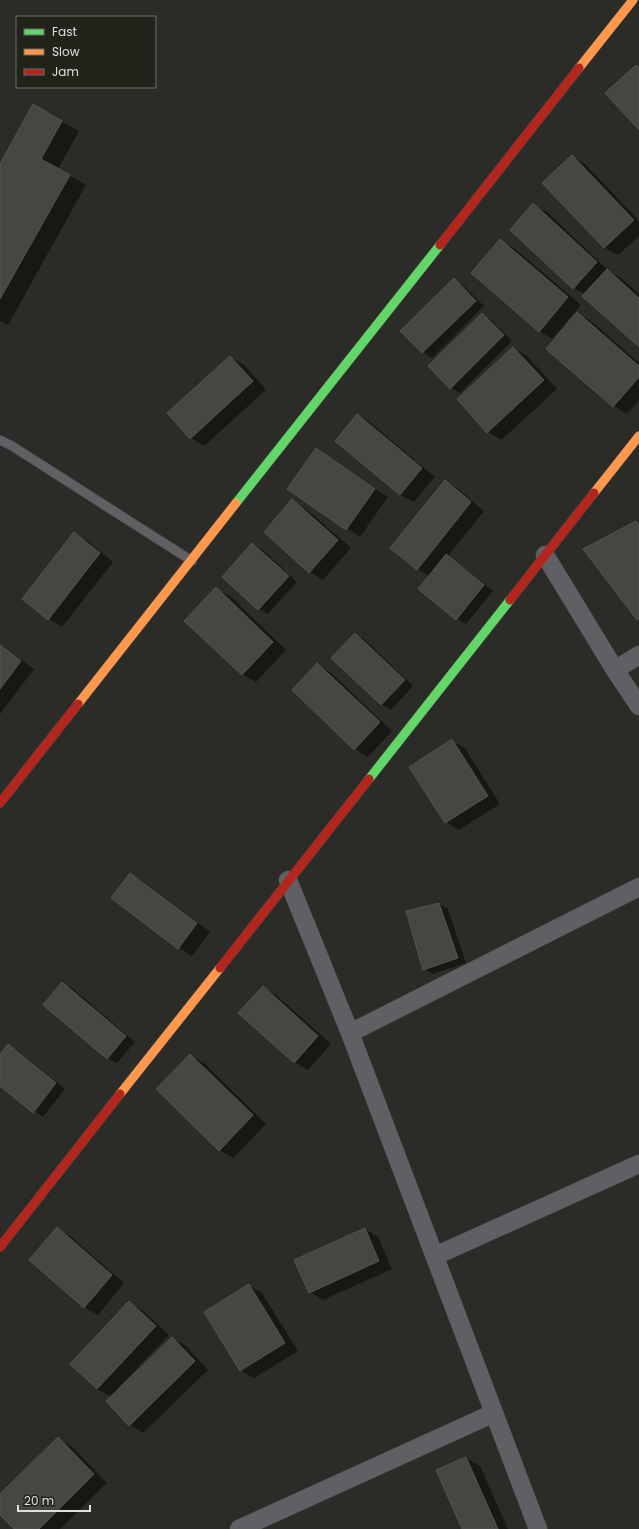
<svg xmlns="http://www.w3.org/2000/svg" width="639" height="1529" font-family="Poppins,sans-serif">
	<rect width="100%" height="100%" fill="#2b2b27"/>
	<!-- shadow -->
	<path fill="#0007" d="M34,106l45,25 -21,38 28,16 -78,140 -8,-4v-155z
		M572,156l13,8 54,57v15l-21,19 -13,-7 -62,-65z
		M533,205l14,7 62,59 12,7 18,16v52l-54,-52 -11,-6z
		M500,240l14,8 67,57 -29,34 -13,-8z
		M454,280l9,5 21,21 -52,52 -9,-6 -21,-21z
		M482,314l9,6 21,21 -52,52 -9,-5z
		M578,314l13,7 48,42v37l-12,14 -13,-8z
		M514,348l13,8 30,33 -56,51 -13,-8z
		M230,357l14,8 22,25 -62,56 -13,-8z
		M358,415l13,8 64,54 -21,25 -14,-7 -64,-54z
		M316,449l72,48 -28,40 -71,-48z
		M445,481l13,8 26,22 -36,45 45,35 -27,33 -9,-5 -28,-43 -12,-7z
		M292,501l14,8 45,39 -28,32 -13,-8z
		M74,534l14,7 25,21 -51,65 -13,-8 -26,-20z
		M252,544l10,5 35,33 -29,32 -9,-5z
		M216,589l14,7 56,54 -30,32 -14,-8z
		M355,634l9,5 49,47 -22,24 -9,-5 -50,-47z
		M0,645l34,24 -34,45z
		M317,664l13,8 62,59 -24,26 -13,-8z
		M452,741l13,7 35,56 -41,26 -13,-8 -35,-55z
		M130,874l14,8 66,50 -18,24 -13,-8 -67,-50z
		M439,904l9,5 18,54 -33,11 -9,-5z
		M62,983l10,5 63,54 -18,21 -9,-5 -63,-54z
		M263,987l13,8 55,49 -23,26 -14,-8z
		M8,1046l10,5 47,38 -22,28 -43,-32v-29z
		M190,1055l14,8 62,61 -33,34 -14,-8z
		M57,1229l13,7 54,47 -26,32 -14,-8z
		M365,1229l13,8 14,32 -69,31 -13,-8z
		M249,1285l13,8 36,58 -44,27 -13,-7 -36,-58z
		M129,1302l13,8 27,25 -51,53 1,1 53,-51 14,8 22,24 -65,63 -13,-8 -18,-28 -15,-8z
		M58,1439l13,7 36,37 -47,46h-45l-15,-15v-18z
		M466,1458l14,8 28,63h-45z"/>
	<!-- building -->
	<path fill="#464643" stroke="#53534f" d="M636,65l3,3v62l-34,-37z
		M33,104l29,17 -21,38 29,16 -70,124v-135z
		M572,155l62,65 -30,28 -62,-65z
		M533,203l64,59 -24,27 -63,-59z
		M500,239l68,58 -29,35 -68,-59z
		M607,269l32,29v49l-57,-51z
		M454,278l22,23 -54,52 -22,-22z
		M577,312l62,54v11l-26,30 -67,-58z
		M482,313l22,22 -54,54 -22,-23z
		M513,347l31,33 -57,53 -30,-34z
		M230,356l23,25 -63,58 -23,-26z
		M357,414l65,54 -22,27 -65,-54z
		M316,448l59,41 -29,41 -59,-41z
		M445,480l26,22 -54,68 -27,-22z
		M292,499l46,41 -29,33 -45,-41z
		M636,521l3,5v92l-2,2 -54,-71z
		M74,532l26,21 -52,67 -26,-21z
		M252,543l37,33 -31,34 -36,-33z
		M446,554l38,31 -28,35 -38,-31z
		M216,587l57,55 -31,33 -58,-54z
		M355,633l50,47 -24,25 -50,-47z
		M0,645l21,16 -21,28z
		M317,663l63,59 -26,28 -62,-60z
		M452,739l36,57 -43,27 -36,-56z
		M130,873l67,50 -19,26 -67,-51z
		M439,903l19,55 -35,12 -17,-59z
		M62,982l64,54 -19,23 -64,-54z
		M263,986l55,50 -24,27 -56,-50z
		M8,1044l48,39 -23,30 -33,-27v-32z
		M190,1054l63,61 -34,36 -63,-62z
		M57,1227l55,48 -28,33 -55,-48z
		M365,1228l14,33 -70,32 -15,-33z
		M249,1284l36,59 -45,28 -36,-59z
		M129,1301l27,25 -59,63 -27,-25z
		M172,1337l23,24 -66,65 -23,-25z
		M58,1437l36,37 -55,55h-25l-14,-14v-21z
		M466,1457l32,72h-36l-26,-59z"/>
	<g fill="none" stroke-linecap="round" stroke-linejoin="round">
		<!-- lane casing -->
		<g stroke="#474745" stroke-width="10">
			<path id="lane" d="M0,440l12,6 180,115"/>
		</g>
		<!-- street casing -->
		<g stroke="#474745" stroke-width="19">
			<path id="street" d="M545,555l70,115 24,36
				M615,670l24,-15
				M288,880l62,153 188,496
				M350,1033l289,-146
				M435,1256l204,-92
				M239,1529l255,-116"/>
		</g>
		<!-- fast casing -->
		<g stroke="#474745" stroke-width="10">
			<path id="fast" d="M236,503l204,-258
				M369,779l141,-179"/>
		</g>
		<!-- slow casing -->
		<g stroke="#474745" stroke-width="10">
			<path id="slow" d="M579,68l54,-68
				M594,493l45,-57
				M78,704l158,-201
				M120,1094l100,-126"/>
		</g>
		<!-- jam casing -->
		<g stroke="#474745" stroke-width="10">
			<path id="jam" d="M440,245l139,-177
				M510,600l84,-107
				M0,803l78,-99
				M220,968l149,-189
				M0,1247l120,-153"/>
		</g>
		<!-- lane -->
		<use href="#lane" stroke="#605f63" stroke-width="9"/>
		<!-- street -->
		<use href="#street" stroke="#605f63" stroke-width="18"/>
		<!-- fast -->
		<use href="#fast" stroke="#63d668" stroke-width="9"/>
		<!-- slow -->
		<use href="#slow" stroke="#ff974d" stroke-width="9"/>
		<!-- jam -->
		<use href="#jam" stroke="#b3261e" stroke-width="9"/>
	</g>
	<!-- legend -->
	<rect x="16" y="16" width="140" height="72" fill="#22231b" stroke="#6e6f68"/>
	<rect x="24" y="29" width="20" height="6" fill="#63d668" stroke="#6e6f68"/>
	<text x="52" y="36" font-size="12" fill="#dfe0db">Fast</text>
	<rect x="24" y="49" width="20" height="6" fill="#ff974d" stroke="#6e6f68"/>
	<text x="52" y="56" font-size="12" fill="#dfe0db">Slow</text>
	<rect x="24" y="69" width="20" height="6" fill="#b3261e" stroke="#6e6f68"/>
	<text x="52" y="76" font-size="12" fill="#dfe0db">Jam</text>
	<!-- scale -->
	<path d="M18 1505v6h72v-6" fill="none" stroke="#dfe0db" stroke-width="2"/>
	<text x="24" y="1505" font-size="12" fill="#dfe0db" stroke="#22231b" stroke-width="3" paint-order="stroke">20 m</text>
</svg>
